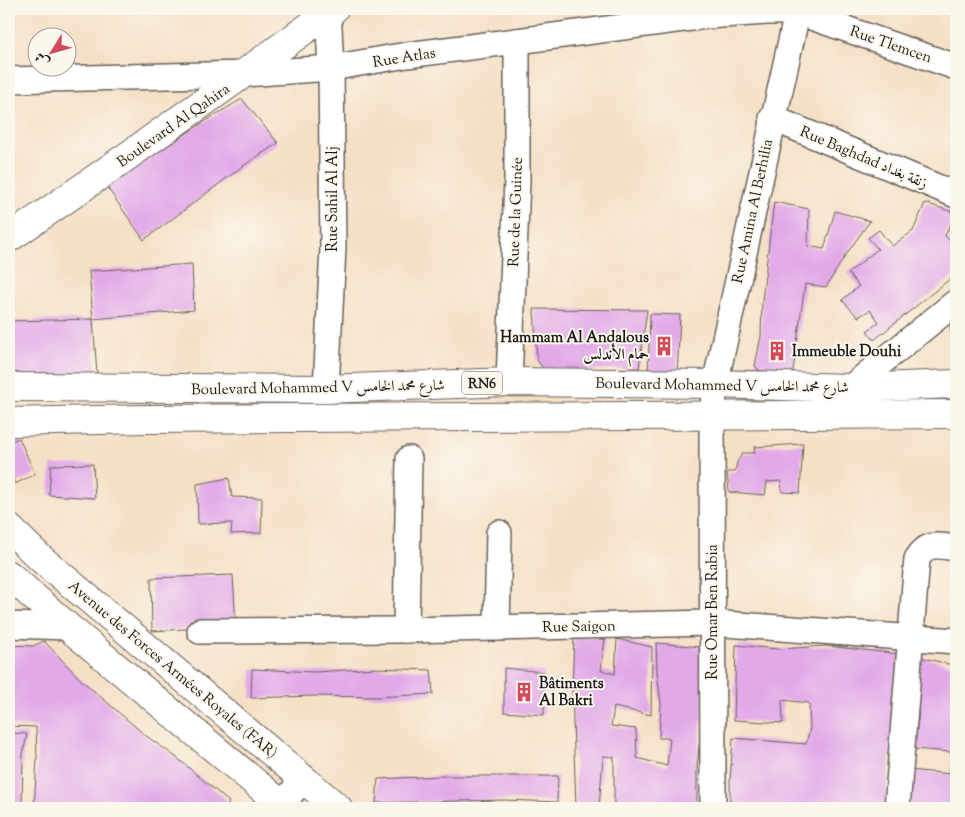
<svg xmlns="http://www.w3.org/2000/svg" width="965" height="817" viewBox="0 0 965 817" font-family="'Sorts Mill Goudy',Amiri,serif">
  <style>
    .building { fill: #e2a9e9 }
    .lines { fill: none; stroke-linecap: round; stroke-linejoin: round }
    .minor-casing { stroke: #686158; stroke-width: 28 }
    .major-casing { stroke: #686158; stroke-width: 30 }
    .minor { stroke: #fff; stroke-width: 25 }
    .major { stroke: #fff; stroke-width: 28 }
    .labels { text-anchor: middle; stroke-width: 4; stroke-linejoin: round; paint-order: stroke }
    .shield { fill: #fbf7ec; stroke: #5f5e5a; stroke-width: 1 }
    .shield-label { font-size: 14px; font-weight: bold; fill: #1c1c1c }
    .street-label { font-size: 15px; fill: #1c1c1c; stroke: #fbf7ec }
    .poi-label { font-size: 15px; font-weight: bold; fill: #1c1c1c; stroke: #fbf7ec; text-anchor: start }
  </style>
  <rect width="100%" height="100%" fill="#fbf7ec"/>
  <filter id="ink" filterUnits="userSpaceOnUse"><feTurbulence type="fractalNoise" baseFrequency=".02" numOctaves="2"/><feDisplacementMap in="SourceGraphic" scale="10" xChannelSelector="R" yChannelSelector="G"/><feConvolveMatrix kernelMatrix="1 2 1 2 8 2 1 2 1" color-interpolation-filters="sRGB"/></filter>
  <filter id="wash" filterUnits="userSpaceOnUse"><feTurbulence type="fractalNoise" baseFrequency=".0096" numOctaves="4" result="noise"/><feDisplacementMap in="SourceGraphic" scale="20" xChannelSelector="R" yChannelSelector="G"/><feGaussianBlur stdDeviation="1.12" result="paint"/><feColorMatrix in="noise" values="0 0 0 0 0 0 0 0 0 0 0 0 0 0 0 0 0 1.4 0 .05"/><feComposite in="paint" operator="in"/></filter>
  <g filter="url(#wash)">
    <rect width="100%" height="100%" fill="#f5e0c6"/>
    <g id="blocks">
      <g class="building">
        <path d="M242 99 278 143 243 166 144 240 106 186 210 118Z"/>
        <path d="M774 202 809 209 808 246 824 249 835 211 870 221 847 253 826 287 805 284 792 378 766 377 755 366 761 336 762 301Z"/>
        <path d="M925 203 956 213 945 236 956 247V274L874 340 867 331 879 322 870 310 858 317 842 300 859 286 848 273 878 249 868 238 879 230 892 246 913 231Z"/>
        <path d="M192 264 194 310 93 319 89 271Z"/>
        <path d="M534 309 647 310 639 368 545 371 537 360Z"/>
        <path d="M650 314 680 315 677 378 648 377Z"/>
        <path d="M93 319 97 375 22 378 9 367V321Z"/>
        <path d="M956 322V360H955L950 326Z"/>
        <path d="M19 438 35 474 15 484 9 470V442Z"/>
        <path d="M803 444 800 493 782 492 781 481 767 482 765 495 729 492 727 472H735L737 462 743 453H755L754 447Z"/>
        <path d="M93 464 95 498 49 495 51 465Z"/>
        <path d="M229 478 232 497 262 498 261 533 231 534 232 523 198 524 197 484Z"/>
        <path d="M233 575 236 626 152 631 151 578Z"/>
        <path d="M574 636 605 639 601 670 615 674 617 639 652 647 651 715 614 707 611 726 636 729 637 758 667 766 670 738H659L661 704 657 672 656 643 702 647 703 705 697 767V808H614V757L603 756 599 808H576L572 691Z"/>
        <path d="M44 641 80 679 145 735 176 757 229 802 227 808H34L37 758 36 727 9 726V645L33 646Z"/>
        <path d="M736 645 778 649 826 646 900 654 885 808H730V781L733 738 806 744 810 728 809 703 782 700 783 723 734 720Z"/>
        <path d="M920 657 956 666V808H909V770L951 774V752L913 749 918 720Z"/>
        <path d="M376 668 431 670 433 694 377 697 313 696 251 698 252 669 315 672Z"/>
        <path d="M504 668 544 672V715L504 712Z"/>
        <path d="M9 733 27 734 23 754 22 808H9Z"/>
        <path d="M442 776H558L557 802 504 800 376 803 378 779Z"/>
      </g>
    </g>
  </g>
  <g filter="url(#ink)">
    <use href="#blocks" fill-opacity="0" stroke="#686158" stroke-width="1"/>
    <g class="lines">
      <defs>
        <g id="minor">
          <path d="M9 80 245 74 331 68 407 55 517 41 706 16 767 12H797L956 67"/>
          <path d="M772 118 956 195"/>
          <path d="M509 382 517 180V41"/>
          <path d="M326 389 333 248 331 68 328 9"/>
          <path d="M844 396 850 388 956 302"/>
          <path d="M9 625 68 627"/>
          <path d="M497 628 499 533"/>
          <path d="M406 630 409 459"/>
          <path d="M200 631 406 630 712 623 956 641"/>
          <path d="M279 808 304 778"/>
          <path d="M713 808 712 415 715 384 798 9"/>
          <path d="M897 808 917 559C928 541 938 546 956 548"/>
        </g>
        <g id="major">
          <path d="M9 238C119 164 226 86 334 9"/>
          <path d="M9 387 326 389 509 382 715 384 850 388 956 384"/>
          <path d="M9 422 146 419 956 414"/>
          <path d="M9 528 39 557 338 808"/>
          <path d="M9 575 68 627 286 808"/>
        </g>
      </defs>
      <use href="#minor" class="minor-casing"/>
      <use href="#major" class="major-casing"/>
      <use href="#minor" class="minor"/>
      <use href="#major" class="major"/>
    </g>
  </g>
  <defs>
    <symbol id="building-bare" viewBox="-9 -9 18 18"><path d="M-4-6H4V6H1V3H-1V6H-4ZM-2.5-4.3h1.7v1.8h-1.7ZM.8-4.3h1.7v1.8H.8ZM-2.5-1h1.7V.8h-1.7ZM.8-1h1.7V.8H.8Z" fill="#d1495b" stroke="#fbf7ec" stroke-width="2.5" paint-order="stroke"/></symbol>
  </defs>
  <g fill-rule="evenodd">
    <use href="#building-bare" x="650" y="332" width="28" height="28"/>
    <use href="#building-bare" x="763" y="337" width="28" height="28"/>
    <use href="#building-bare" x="510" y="678" width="28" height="28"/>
  </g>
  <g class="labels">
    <rect class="shield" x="462" y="371.5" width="40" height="23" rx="4"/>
    <g class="shield-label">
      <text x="482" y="388">RN6</text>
    </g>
    <g class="street-label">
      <text transform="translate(891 44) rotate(19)" y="5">Rue Tlemcen</text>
      <text transform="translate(404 57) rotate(-9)" y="5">Rue Atlas</text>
      <text transform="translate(173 125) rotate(-35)" y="5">Boulevard Al Qahira</text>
      <text transform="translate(864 157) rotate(23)" y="5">Rue Baghdad زنقة بغداد</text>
      <text transform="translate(332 199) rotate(-90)" y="5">Rue Sahil Al Alj</text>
      <text transform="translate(752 211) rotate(-78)" y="5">Rue Amina Al Berhilia</text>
      <text transform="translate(515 212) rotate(-88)" y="5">Rue de la Guinée</text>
      <text transform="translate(722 385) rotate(1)" y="5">Boulevard Mohammed V شارع محمد الخامس</text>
      <text transform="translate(318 387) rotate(-1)" y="5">Boulevard Mohammed V شارع محمد الخامس</text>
      <text transform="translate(712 612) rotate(-90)" y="5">Rue Omar Ben Rabia</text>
      <text transform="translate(579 626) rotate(-1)" y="5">Rue Saigon</text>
      <text transform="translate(173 669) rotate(40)" y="5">Avenue des Forces Armées Royales (FAR)</text>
    </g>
    <g class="poi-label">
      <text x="649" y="342" text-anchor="end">Hammam Al Andalous<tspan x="649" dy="17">حمام الأندلس</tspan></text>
      <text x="792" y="356">Immeuble Douhi</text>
      <text x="539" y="688">Bâtiments<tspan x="539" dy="17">Al Bakri</tspan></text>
    </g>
  </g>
  <rect width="965" height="817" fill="none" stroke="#fbf7ec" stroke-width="30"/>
  <g transform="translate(52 52) rotate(233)"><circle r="24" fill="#fbf7ec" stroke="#a29f99"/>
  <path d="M0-4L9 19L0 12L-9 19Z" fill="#d1495b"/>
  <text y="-8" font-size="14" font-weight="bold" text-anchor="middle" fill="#1c1c1c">ش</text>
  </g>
</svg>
